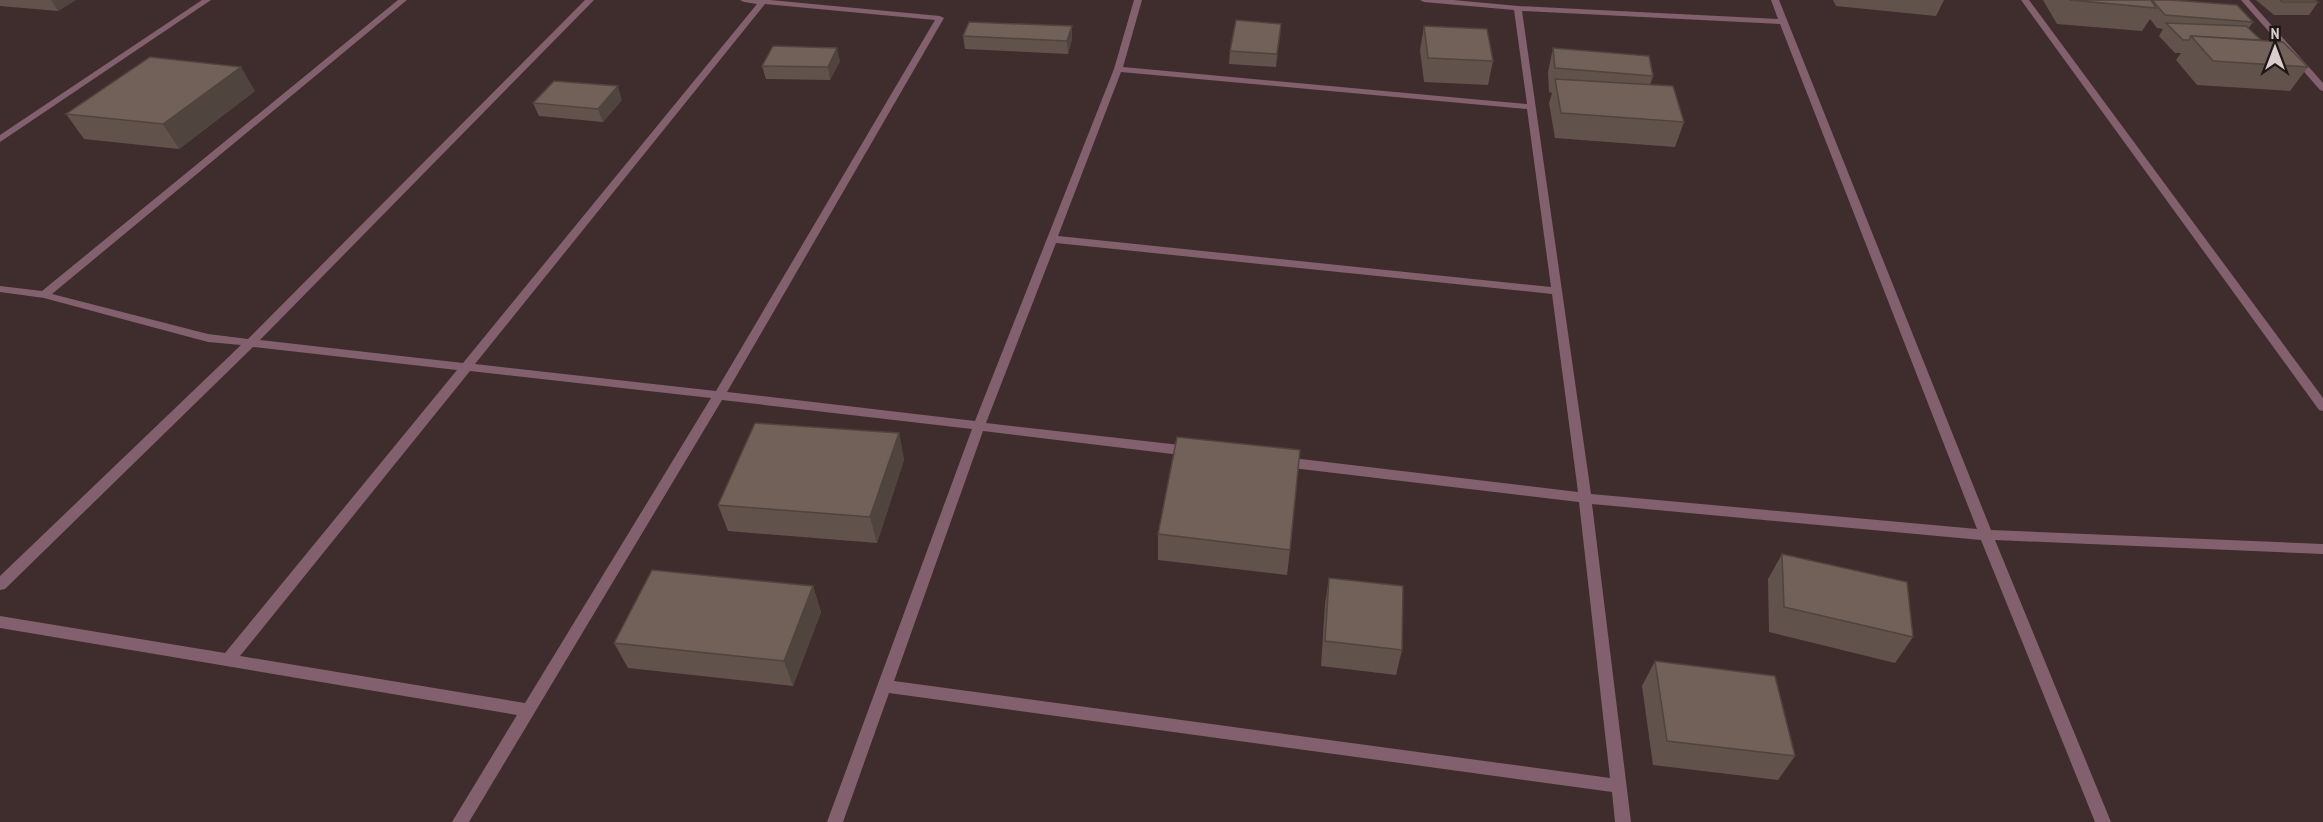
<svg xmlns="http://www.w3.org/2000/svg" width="2323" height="822" viewBox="0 0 2323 822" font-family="'PT Sans Narrow',sans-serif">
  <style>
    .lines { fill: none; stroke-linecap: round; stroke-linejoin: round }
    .minor { fill: #83606e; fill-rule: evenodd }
    .wall { fill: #61534c }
    .shaded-wall { fill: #4f443e }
    .building { fill: #716158; stroke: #4f443e; stroke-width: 1.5 }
  </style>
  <rect width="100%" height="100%" fill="#3e2d2c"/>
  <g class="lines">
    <g class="minor">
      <path d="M202 0H211L0 142V135Z"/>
      <path d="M398 0H407L52 294 208 334 248 339 585 0H594L260 340 463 363 757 4 744 2 740 0H770L940 16 944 18 727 392 975 421 1114 69 1134 0H1142L1123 67 1527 104 1514 10 1424 2 1420 0H1453L1518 6 1778 19 1771 0H1779L1991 530 2323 544V554L1995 540 2111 822H2095L1981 540 1592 504 1631 822H1615L1612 792 889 693 843 822H827L972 429 722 400 469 822H452L517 715 0 628V616L225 653 457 370 253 347 5 589 0 590V576L241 345 208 342 44 298 0 292V286L42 291ZM765 4 935 20 716 391 475 364ZM1522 11 1780 24 1977 529 1591 494ZM1121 72 1527 109 1551 287 1058 236ZM1056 243 1552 294 1578 492 1284 457 1280 459 1278 462 1280 465 1284 467 1579 502 1610 778 894 681 983 431 1189 456 1193 454 1195 451 1193 448 1189 446 986 423ZM470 371 711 398 525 703 240 656Z"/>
      <path d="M2021 0H2029L2323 398V411L2319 410Z"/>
      <path d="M2241 0H2249L2323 83V91L2320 90Z"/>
    </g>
  </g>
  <g class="wall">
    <path d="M0 0H76L58 11 0 6Z"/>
    <path d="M1833 0H1944L1936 16 1836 6Z"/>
    <path d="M2043 0H2171L2253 22 2248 29 2261 40 2308 67 2290 91 2197 85 2176 60 2181 53H2175L2159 36 2163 29 2157 28 2150 19 2142 31 2057 24Z"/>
    <path d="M2256 0H2315L2318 2 2309 15H2274Z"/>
    <path d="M1281 24 1276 67 1229 64 1230 51Z"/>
    <path d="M1072 26V39L1068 54 965 49 963 36Z"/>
    <path d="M1424 26 1493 61 1488 85 1424 82 1420 50Z"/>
    <path d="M1553 48 1653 76 1650 85 1684 122 1675 147 1555 138 1549 103 1552 93 1549 92 1548 72Z"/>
    <path d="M840 61 830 80 766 79 762 66Z"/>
    <path d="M255 91 179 149 84 139 66 114Z"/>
    <path d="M622 100 603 122 539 116 533 103Z"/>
    <path d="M899 433 904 460 877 543 728 531 718 505Z"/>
    <path d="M1158 534 1290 550 1287 575 1158 560Z"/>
    <path d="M1782 554 1913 637 1895 663 1769 632 1768 579Z"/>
    <path d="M1329 578 1402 650 1396 675 1321 666 1325 604Z"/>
    <path d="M813 586 821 612 793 686 628 668 614 643Z"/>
    <path d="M1655 661 1795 756 1778 780 1653 765 1642 686Z"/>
  </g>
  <g class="shaded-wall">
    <path d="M51 0H76L58 11Z"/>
    <path d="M1281 24 1280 37 1276 67 1277 54Z"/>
    <path d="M1072 26V39L1068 54 1067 41Z"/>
    <path d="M837 48 840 61 830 80 828 67Z"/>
    <path d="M241 67 255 91 179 149 163 124Z"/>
    <path d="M618 86 622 100 603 122 598 109Z"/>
    <path d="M899 433 904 460 877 543 870 517Z"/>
    <path d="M813 586 821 612 793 686 784 661Z"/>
  </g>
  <g class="building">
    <path d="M2069 0H2151L2156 8 2070 0Z"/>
    <path d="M2152 0H2171L2237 5 2253 22 2165 15Z"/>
    <path d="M2280 0H2315L2318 2H2282Z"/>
    <path d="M1236 20 1281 24 1277 54 1230 51Z"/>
    <path d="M969 22 1072 26 1067 41 963 36Z"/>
    <path d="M2166 23 2246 26 2261 40 2191 36 2189 40H2183Z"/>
    <path d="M1424 26 1487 29 1493 61 1428 58Z"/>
    <path d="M2191 36 2283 42 2308 67 2213 61Z"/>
    <path d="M773 46 837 48 828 67 762 66Z"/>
    <path d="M1553 48 1649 56 1653 76 1555 68Z"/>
    <path d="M150 57 241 67 163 124 66 114Z"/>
    <path d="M1555 79 1673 86 1684 122 1561 113Z"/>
    <path d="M554 81 618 86 598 109 533 103Z"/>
    <path d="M755 423 899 433 870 517 718 505Z"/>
    <path d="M1177 437 1300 450 1290 550 1158 534Z"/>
    <path d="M1782 554 1907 582 1913 637 1784 607Z"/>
    <path d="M652 570 813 586 784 661 614 643Z"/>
    <path d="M1329 578 1403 586 1402 650 1325 641Z"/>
    <path d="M1655 661 1775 676 1795 756 1667 741Z"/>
  </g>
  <g transform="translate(2275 48)" stroke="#1f1717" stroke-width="4.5" paint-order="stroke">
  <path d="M0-4.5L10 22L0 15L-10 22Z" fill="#d9cecd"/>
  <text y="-9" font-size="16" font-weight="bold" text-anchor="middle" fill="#d9cecd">N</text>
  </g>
</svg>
